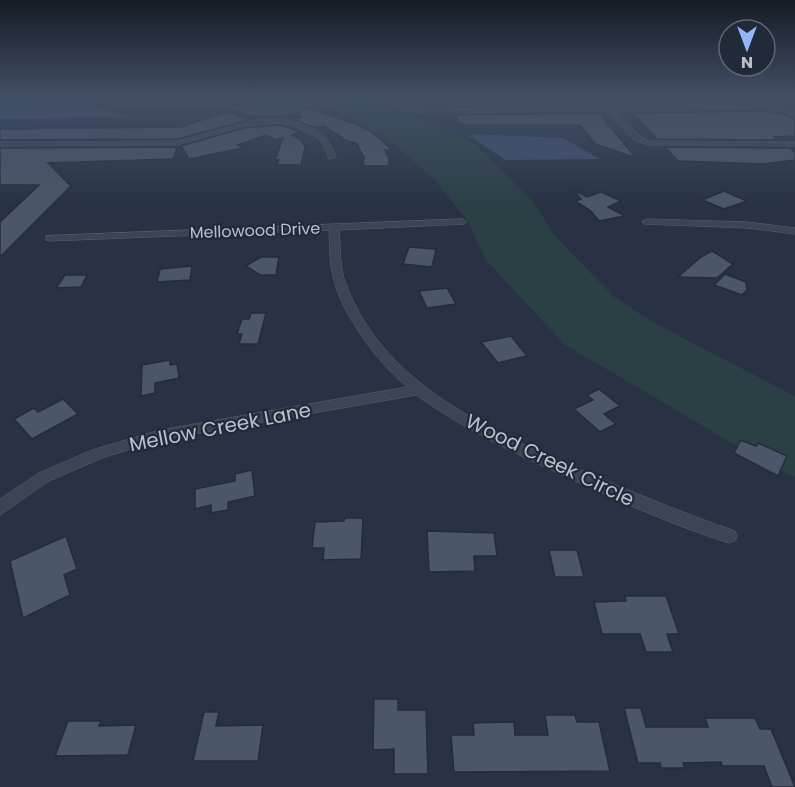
<svg xmlns="http://www.w3.org/2000/svg" width="795" height="787" viewBox="0 0 795 787" font-family="Poppins,sans-serif">
  <style>
    .green { fill: #2a4045 }
    .water { fill: #3e4f6d }
    .building { fill: #4c566a; stroke: #232c3b; stroke-width: 1.5 }
    .lines { fill: none; stroke-linecap: round; stroke-linejoin: round }
    .minor-casing { stroke: #58606e; stroke-width: 1 }
    .minor { fill: #3c4553; fill-rule: evenodd }
    .labels { text-anchor: middle; stroke-width: 4.5; stroke-linejoin: round; paint-order: stroke }
    .far-street-label { font-size: 16px; fill: #bac0cd; stroke: #212a39 }
    .street-label { font-size: 20px; fill: #bac0cd; stroke: #212a39 }
  </style>
  <rect width="100%" height="100%" fill="#283244"/>
  <g class="green">
    <path d="M108 97H240C197 103 157 111 114 108Z"/>
    <path d="M317 97H370L475 144 535 204 554 235 613 296 654 323 795 396V477L766 463 564 344 486 260 467 220 433 178 395 145Z"/>
  </g>
  <g class="water">
    <path d="M0 97H79L98 109 129 117 0 119Z"/>
    <path d="M285 97H307L314 105 311 108C286 118 257 119 232 108Z"/>
    <path d="M614 97H686L690 100 689 103H622Z"/>
    <path d="M473 134 563 138 600 159 506 160 469 136Z"/>
  </g>
  <g class="building">
    <path d="M588 97 593 105 454 106 452 98Z"/>
    <path d="M697 97H776L779 104 705 103Z"/>
    <path d="M302 106 361 126 373 133 392 150H385L389 158V166H363L364 157 356 143 347 141 324 126 316 128 295 120 303 117 299 115Z"/>
    <path d="M763 111 780 113 795 119V136L774 137 778 140 657 139 633 113Z"/>
    <path d="M227 112 249 120 177 139 0 140V129L180 127Z"/>
    <path d="M599 113 636 158 595 144 580 125H467L458 123 456 115Z"/>
    <path d="M279 125 301 132 292 135 302 140 305 148 301 165H277L279 160H275L283 138 276 140 266 135 238 145 243 148 189 159 181 146 244 128Z"/>
    <path d="M177 147 173 159 48 163 71 186 0 257V222L39 185H0V148Z"/>
    <path d="M665 147 790 148 795 152V160L763 164 678 161Z"/>
    <path d="M574 190 587 197 601 192 621 201 608 207 625 216 599 221 591 211 575 201 581 199Z"/>
    <path d="M724 191 747 201 724 209 702 200Z"/>
    <path d="M409 247 436 249 432 267 403 264Z"/>
    <path d="M712 251 733 264 717 278 678 277 701 257Z"/>
    <path d="M261 257H279L276 275H260L246 266Z"/>
    <path d="M192 266 190 280 157 282 160 269Z"/>
    <path d="M725 274 746 282 747 290 742 295 714 285Z"/>
    <path d="M65 275H87L81 287 56 288Z"/>
    <path d="M447 288 456 304 427 308 419 291Z"/>
    <path d="M251 313H266L258 344H239L242 334H237L242 319H249Z"/>
    <path d="M511 336 527 356 498 363 481 342Z"/>
    <path d="M170 360V365L177 364 179 378 155 383V393L141 396 142 365Z"/>
    <path d="M599 389 620 406 604 414 616 424 600 432 574 409 593 400 587 395Z"/>
    <path d="M63 399 78 414 32 439 14 419 34 408 38 412Z"/>
    <path d="M741 440 756 446 758 443 787 456 778 476 734 453Z"/>
    <path d="M252 470 255 496 228 502V510L211 513V505L195 509V489L235 481V474Z"/>
    <path d="M345 518H363L361 559 323 560 324 548H312L315 522 344 521Z"/>
    <path d="M427 531 494 533 497 556H474L475 571 429 572Z"/>
    <path d="M66 536 77 569 64 575 70 595 23 618 10 561Z"/>
    <path d="M549 550H577L584 577H555Z"/>
    <path d="M625 596H666L679 634H667L673 652H646L640 634H602L594 602 626 601Z"/>
    <path d="M374 699H398V710H426L428 774H394V749L373 750Z"/>
    <path d="M624 708H641L646 727H708L705 718H755L760 729H771L795 787H772L764 766H722L721 762 683 763 685 768H661L660 763H638Z"/>
    <path d="M204 712H219L216 726 263 725 258 761H193Z"/>
    <path d="M545 715H575L577 722H599L610 771 454 772 451 735H474L473 723 514 722 515 735H548Z"/>
    <path d="M68 721H101L99 726 136 725 128 755 55 756Z"/>
  </g>
  <g class="lines">
    <defs>
      <g id="minor">
        <path d="M372 97H380L407 107 427 109 763 105 782 107 795 112V117L781 111 763 109 615 111 640 136 649 141 795 142V146L648 145 634 140 608 111 427 113 404 110Z"/>
        <path d="M260 119C291 118 326 124 336 157L329 159 323 144 317 137 292 125 277 123 244 126 177 145 0 146V142L177 141Z"/>
        <path d="M462 219 467 222 465 224 339 230C341 248 339 267 346 284 383 383 484 427 574 467 627 490 680 512 735 531L737 536 735 541 729 543C675 526 624 503 573 480 518 455 465 430 416 395L160 440 102 458 49 481 0 515V499L39 473 92 450 160 430 407 387C378 363 341 314 333 276 329 261 330 245 329 230L49 241 46 240V236Z"/>
        <path d="M647 219 747 222 795 228V234L747 228 644 224 642 222Z"/>
      </g>
    </defs>
    <use href="#minor" class="minor-casing"/>
    <use href="#minor" class="minor"/>
  </g>
  <linearGradient id="sky" x2="0" y2="1"><stop stop-color="#161c25"/><stop offset="0.47" stop-color="#424f67"/><stop offset="1" stop-color="#424f67" stop-opacity="0"/></linearGradient>
  <rect width="795" height="207" fill="url(#sky)"/>
  <g class="labels">
    <g class="far-street-label">
      <text transform="translate(255 230) rotate(-2)" y="6">Mellowood Drive</text>
    </g>
    <g class="street-label">
      <text transform="translate(220 427) rotate(-11)" y="7">Mellow Creek Lane</text>
      <text transform="translate(550 460) rotate(26)" y="7">Wood Creek Circle</text>
    </g>
  </g>
  <g transform="translate(747 48) rotate(180)"><circle r="28" fill="#212a39" stroke="#5e6674" stroke-width="1.5"/>
  <path d="M0-4.5L10 22L0 15L-10 22Z" fill="#94b6f8"/>
  <text y="-9" font-size="16" font-weight="bold" text-anchor="middle" fill="#bac0cd">N</text>
  </g>
</svg>
